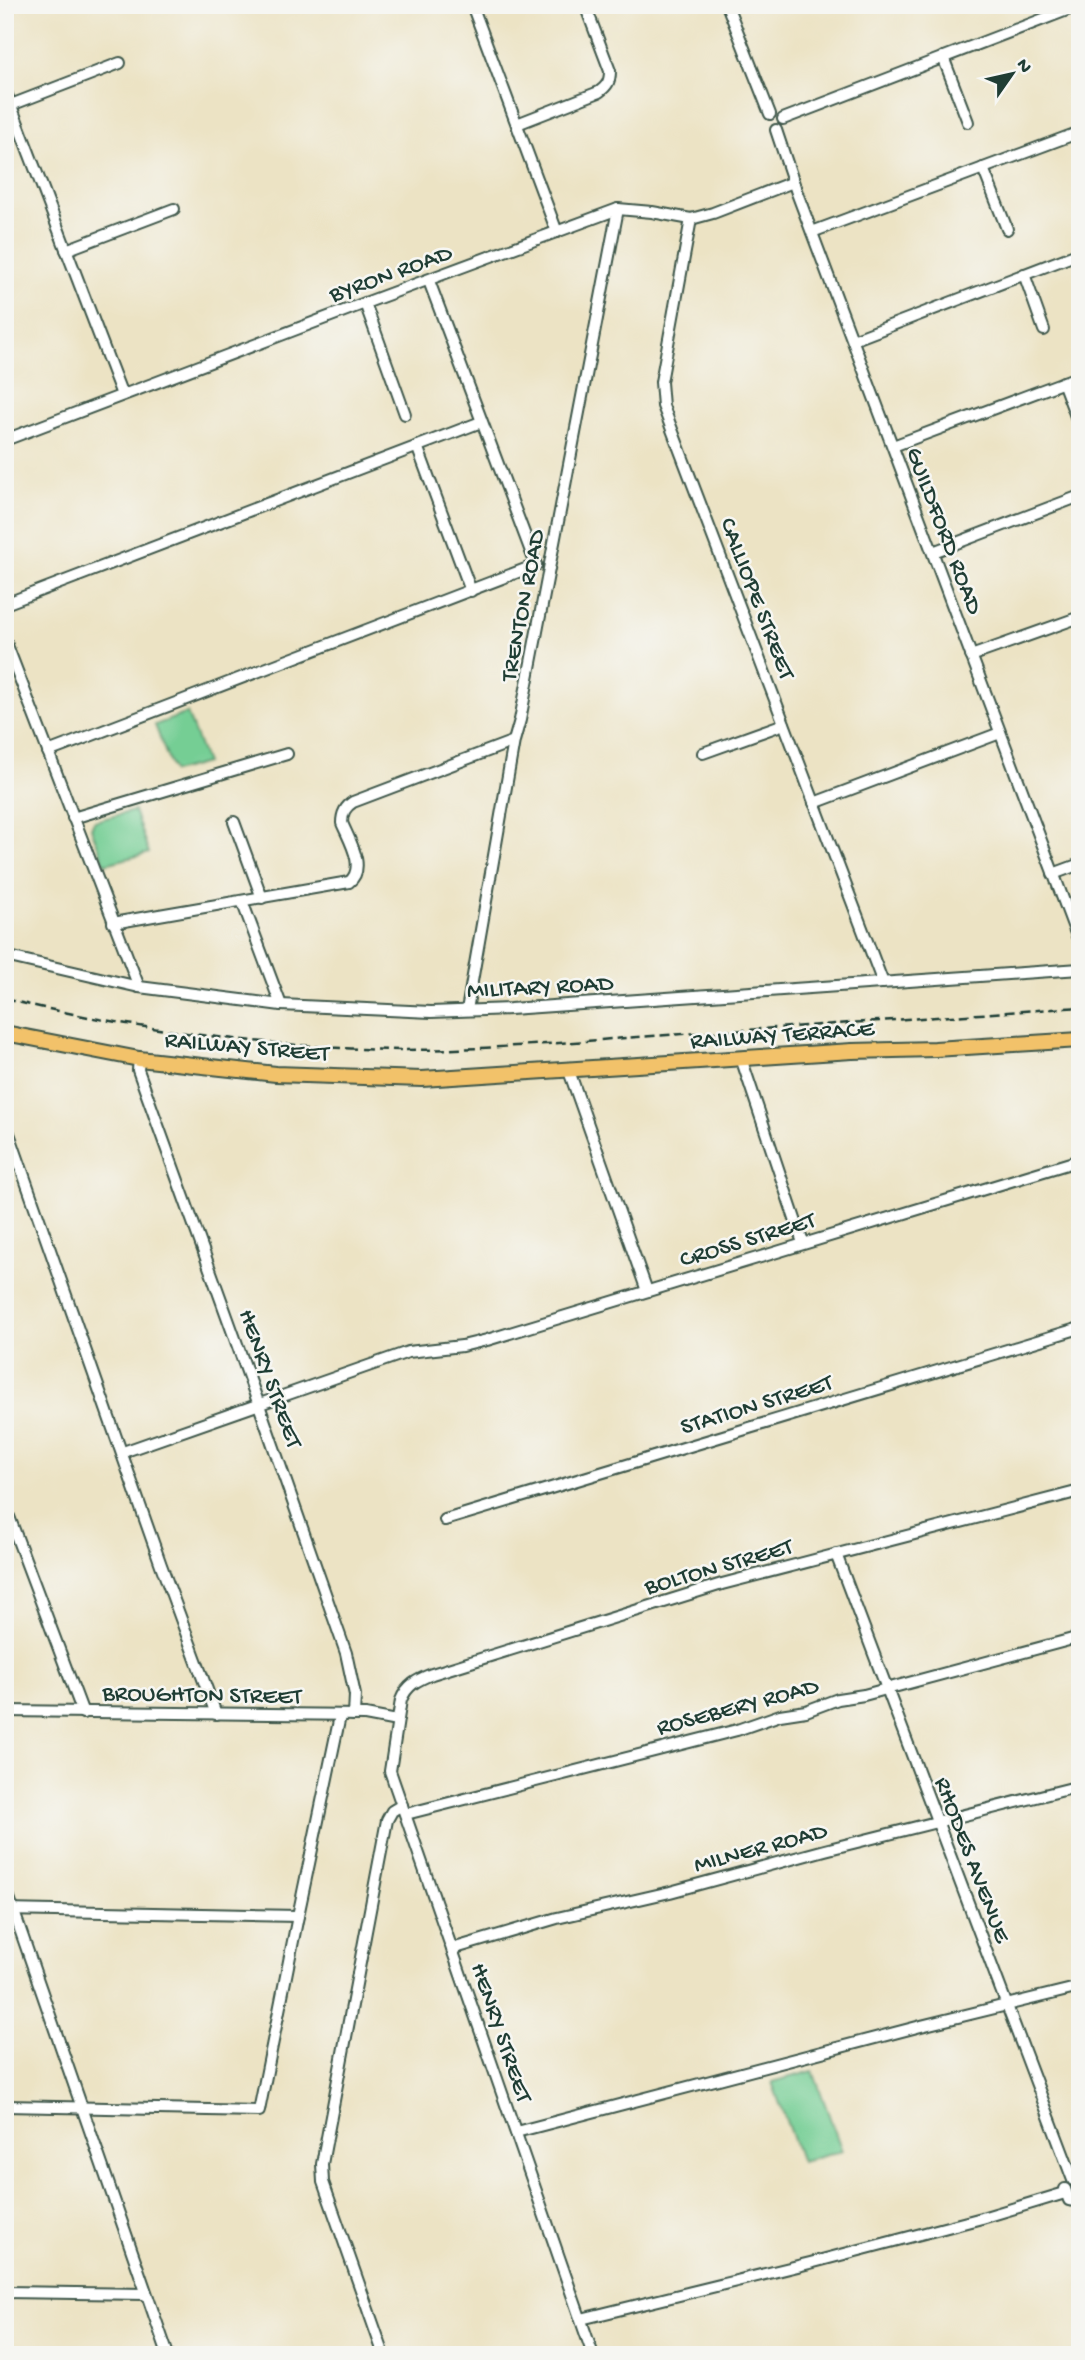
<svg xmlns="http://www.w3.org/2000/svg" width="1085" height="2360" viewBox="0 0 1085 2360" font-family="'Gochi Hand',sans-serif">
  <style>
    .green { fill: #75ce94; stroke: #4a8664; stroke-width: 2 }
    .lines { fill: none; stroke-linecap: round; stroke-linejoin: round }
    .minor-casing { stroke: #3e564a; stroke-width: 14 }
    .major-casing { stroke: #3e564a; stroke-width: 18 }
    .minor { stroke: #fff; stroke-width: 10 }
    .major { stroke: #f2c26a; stroke-width: 14 }
    .rail { stroke: #1f3d34; stroke-width: 2.5; stroke-dasharray: 10 5; stroke-linecap: butt }
    .labels { text-anchor: middle; stroke-width: 5; stroke-linejoin: round; paint-order: stroke }
    .street-label { font-size: 24px; fill: #1f3d34; stroke: #f6f6f2 }
  </style>
  <rect width="100%" height="100%" fill="#f6f6f2"/>
  <filter id="ink" filterUnits="userSpaceOnUse"><feTurbulence type="fractalNoise" baseFrequency=".0143" numOctaves="2"/><feDisplacementMap in="SourceGraphic" scale="14" xChannelSelector="R" yChannelSelector="G"/><feConvolveMatrix kernelMatrix="1 2 1 2 8 2 1 2 1" color-interpolation-filters="sRGB"/></filter>
  <filter id="wash" filterUnits="userSpaceOnUse"><feTurbulence type="fractalNoise" baseFrequency=".00686" numOctaves="4" result="noise"/><feDisplacementMap in="SourceGraphic" scale="28" xChannelSelector="R" yChannelSelector="G"/><feGaussianBlur stdDeviation="1.57" result="paint"/><feColorMatrix in="noise" values="0 0 0 0 0 0 0 0 0 0 0 0 0 0 0 0 0 1.4 0 .05"/><feComposite in="paint" operator="in"/></filter>
  <g filter="url(#wash)">
    <rect width="100%" height="100%" fill="#ece3c4"/>
    <g class="green">
      <path d="M187 713 206 763 173 772 155 725Z"/>
      <path d="M134 811 149 853 105 864 91 828 94 821Z"/>
      <path d="M813 2071 842 2151 801 2162 772 2082Z"/>
    </g>
  </g>
  <g filter="url(#ink)">
    <g class="lines">
      <defs>
        <g id="minor">
          <path d="M472 5 557 232"/>
          <path d="M727 5 770 114"/>
          <path d="M943 57 968 122"/>
          <path d="M5 90 122 395"/>
          <path d="M11 105 120 63"/>
          <path d="M783 119 1080 5"/>
          <path d="M517 124 599 92C607 86 610 82 610 71L585 5"/>
          <path d="M776 130 797 193 1080 944"/>
          <path d="M983 168 1007 229"/>
          <path d="M691 219 661 382 663 406 883 983"/>
          <path d="M812 232 1080 132"/>
          <path d="M66 250 174 209"/>
          <path d="M1024 274 1044 330"/>
          <path d="M429 281 536 565"/>
          <path d="M365 303 405 414"/>
          <path d="M853 340 1080 253"/>
          <path d="M1063 382 1080 427"/>
          <path d="M5 440 365 303 618 209 652 212 691 219 713 213 793 182"/>
          <path d="M417 446 471 591"/>
          <path d="M893 446 1080 376"/>
          <path d="M933 552 1080 496"/>
          <path d="M5 604 481 422"/>
          <path d="M5 640 139 987"/>
          <path d="M971 656 1080 617"/>
          <path d="M48 752 536 565"/>
          <path d="M703 753 784 724"/>
          <path d="M814 803 1000 733"/>
          <path d="M73 818 287 754"/>
          <path d="M234 822 262 898"/>
          <path d="M1053 874 1080 864"/>
          <path d="M242 901 281 1005"/>
          <path d="M113 923 349 882C367 868 349 840 342 823 342 813 345 807 353 802L514 741"/>
          <path d="M5 956 139 987 281 1005 431 1012 510 1009 1080 969"/>
          <path d="M467 1010 514 741 520 720 618 209"/>
          <path d="M741 1058 803 1243"/>
          <path d="M139 1059 138 1070 259 1405 346 1653 355 1695 354 1715"/>
          <path d="M569 1071 647 1291"/>
          <path d="M5 1122 161 1565 216 1714"/>
          <path d="M123 1452 408 1352 462 1346 487 1340 1080 1160"/>
          <path d="M5 1506 83 1713"/>
          <path d="M445 1520 1080 1328"/>
          <path d="M836 1554 1073 2180"/>
          <path d="M5 1711 365 1715 397 1721"/>
          <path d="M406 1814 737 1730 780 1715 806 1711 838 1699 864 1695 1080 1637"/>
          <path d="M5 1886 168 2355"/>
          <path d="M5 1910 298 1916"/>
          <path d="M452 1949 557 1918 670 1892 825 1850 1080 1786"/>
          <path d="M5 2106 259 2111 298 1916 340 1716"/>
          <path d="M516 2132 921 2026 1080 1987"/>
          <path d="M1065 2189 1069 2200 1080 2202"/>
          <path d="M5 2292 146 2294"/>
          <path d="M581 2319 810 2263 982 2218 1065 2193"/>
          <path d="M384 2355 323 2182 322 2164 387 1820 392 1811 402 1805"/>
          <path d="M593 2355 390 1771 401 1700C407 1685 417 1680 432 1674L722 1584 1080 1491"/>
        </g>
        <path id="major" d="M5 1033 139 1059 276 1074 422 1079 852 1051 935 1049 1080 1040"/>
      </defs>
      <use href="#minor" class="minor-casing"/>
      <use href="#major" class="major-casing"/>
      <use href="#minor" class="minor"/>
      <use href="#major" class="major"/>
      <path class="rail" d="M5 999C121 1027 240 1043 359 1049 457 1053 555 1043 652 1036 795 1027 937 1017 1080 1007"/>
    </g>
  </g>
  <g class="labels">
    <g class="street-label">
      <text transform="translate(390 272) rotate(-20)" y="8">BYRON ROAD</text>
      <text transform="translate(946 530) rotate(69)" y="8">GUILDFORD ROAD</text>
      <text transform="translate(759 598) rotate(69)" y="8">CALLIOPE STREET</text>
      <text transform="translate(521 605) rotate(-79)" y="8">TRENTON ROAD</text>
      <text transform="translate(540 985) rotate(-3)" y="8">MILITARY ROAD</text>
      <text transform="translate(782 1033) rotate(-4)" y="8">RAILWAY TERRACE</text>
      <text transform="translate(247 1045) rotate(5)" y="8">RAILWAY STREET</text>
      <text transform="translate(747 1238) rotate(-17)" y="8">CROSS STREET</text>
      <text transform="translate(272 1378) rotate(70)" y="8">HENRY STREET</text>
      <text transform="translate(756 1403) rotate(-17)" y="8">STATION STREET</text>
      <text transform="translate(718 1565) rotate(-16)" y="8">BOLTON STREET</text>
      <text transform="translate(202 1693) rotate(1)" y="8">BROUGHTON STREET</text>
      <text transform="translate(737 1705) rotate(-15)" y="8">ROSEBERY ROAD</text>
      <text transform="translate(760 1846) rotate(-15)" y="8">MILNER ROAD</text>
      <text transform="translate(974 1859) rotate(69)" y="8">RHODES AVENUE</text>
      <text transform="translate(503 2032) rotate(71)" y="8">HENRY STREET</text>
    </g>
  </g>
  <rect width="1085" height="2360" fill="none" stroke="#f6f6f2" stroke-width="28"/>
  <g transform="translate(1012 74) rotate(56)" stroke="#f6f6f2" stroke-width="5" paint-order="stroke">
  <path d="M0-5L12 26L0 18L-12 26Z" fill="#1f3d34"/>
  <text y="-10" font-size="19" font-weight="bold" text-anchor="middle" fill="#1f3d34">N</text>
  </g>
</svg>
